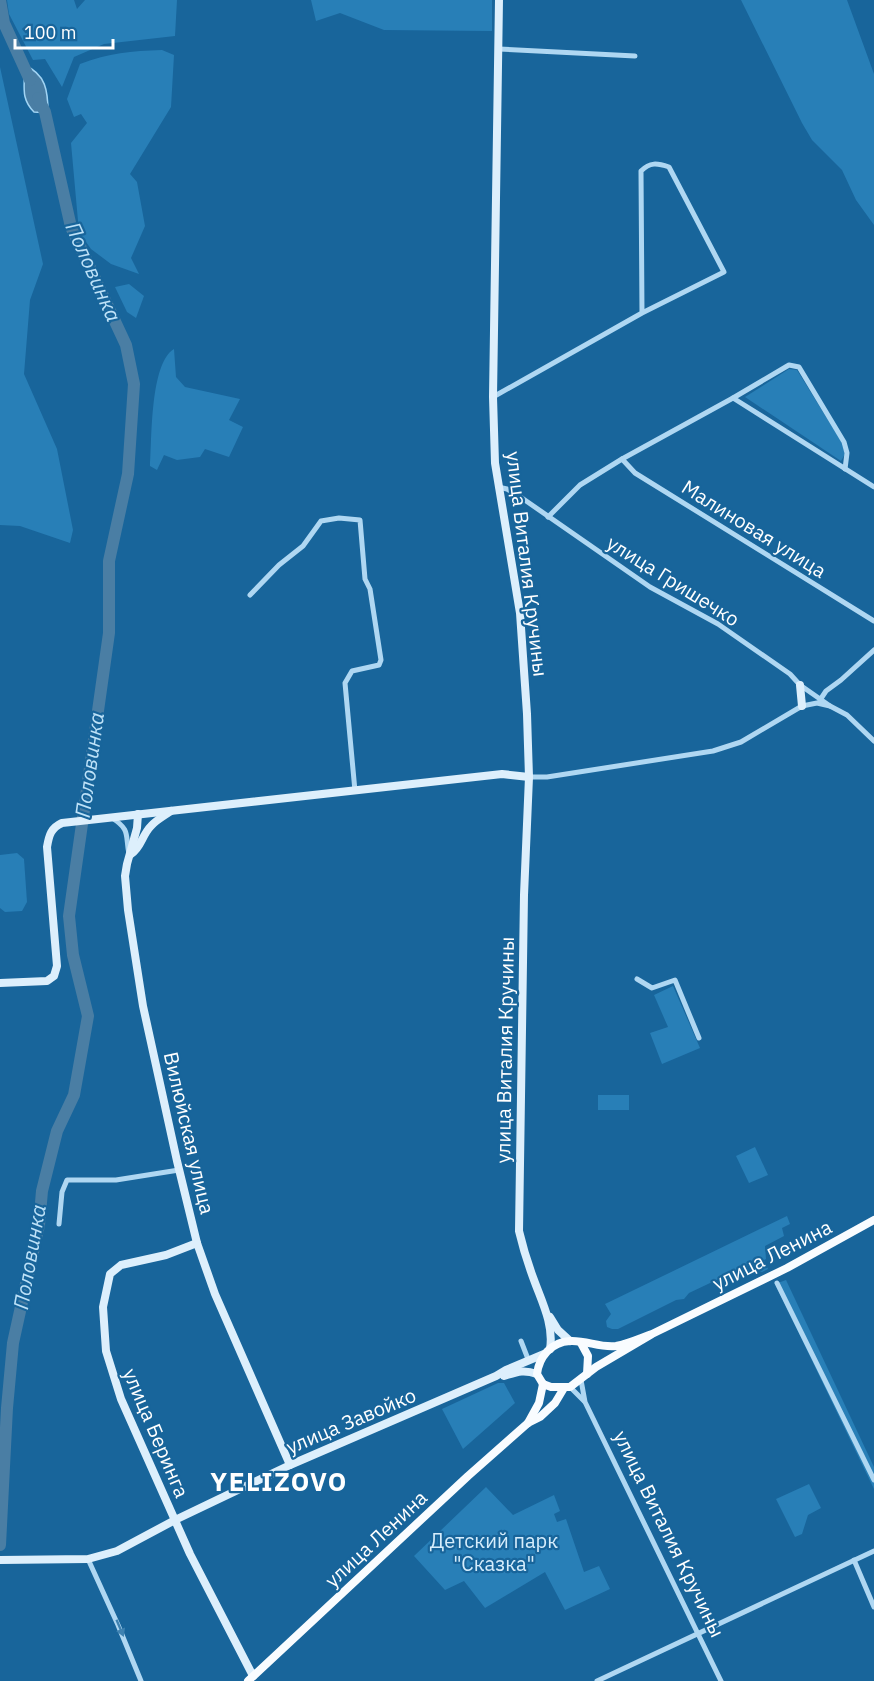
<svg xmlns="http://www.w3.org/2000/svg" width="874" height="1681" viewBox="0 0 874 1681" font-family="'IBM Plex Sans',sans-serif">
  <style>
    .green { fill: #287fb7 }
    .water { fill: #4a7ea4; stroke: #a1d4f4; stroke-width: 1.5 }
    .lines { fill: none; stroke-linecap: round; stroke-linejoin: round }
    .river { stroke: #4a7ea4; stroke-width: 12 }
    .street { stroke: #afd7f2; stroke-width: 5 }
    .secondary { stroke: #ddeffc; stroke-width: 8 }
    .primary { stroke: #f9fcff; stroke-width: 8 }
    .oneway { fill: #3e82b1 }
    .labels { text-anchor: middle; stroke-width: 4.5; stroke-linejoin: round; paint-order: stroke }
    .street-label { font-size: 20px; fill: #fff; stroke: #18659b }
    .park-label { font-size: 20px; fill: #d6edfc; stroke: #18659b }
    .water-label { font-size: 21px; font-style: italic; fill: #bee2f8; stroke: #18659b }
    .district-label { font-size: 26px; font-weight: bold; letter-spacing: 1.5px; fill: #fff; stroke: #18659b }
  </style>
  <rect width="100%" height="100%" fill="#18659b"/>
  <g class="green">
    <path d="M7 0H74L77 9 85 0H177L175 36 104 44 74 57 62 87 45 59 33 60 9 14Z"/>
    <path d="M311 0H492V31L384 30 340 13 316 21Z"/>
    <path d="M741 0H847L874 74V225L856 200 842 170 812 140 802 123Z"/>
    <path d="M162 50 174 55 171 107 130 174 137 182 145 226 131 258 139 274 111 264 91 249 79 232 71 143 87 123 81 114 74 117 67 99 80 64C109 53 131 51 162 50Z"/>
    <path d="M0 67 43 264 30 300 24 374 57 449 73 530 70 543 20 526 0 525Z"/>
    <path d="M129 284 144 296 136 318 127 312 115 287Z"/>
    <path d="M174 349 176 377 185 387 240 399 229 420 243 427 229 457 205 449 200 457 177 460 164 455 157 470 150 466C152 439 150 363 174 349Z"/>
    <path d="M789 369 797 370 841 441 845 454 841 461 745 397Z"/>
    <path d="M17 853 24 859 27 902 22 911 5 912 0 908V855Z"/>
    <path d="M673 986 700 1048 662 1064 650 1033 668 1027 654 995Z"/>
    <rect x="598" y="1095" width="31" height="15"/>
    <path d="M755 1147 768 1175 749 1183 736 1156Z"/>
    <path d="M787 1216 790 1224 782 1228 784 1236 765 1246 766 1259 764 1260 768 1269 762 1272 746 1266 689 1293 684 1299 676 1300 618 1329H612L607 1327 606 1321 611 1314 605 1304Z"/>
    <path d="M786 1280 874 1467V1489L775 1284Z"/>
    <path d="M498 1383H504L515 1403 463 1449 442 1409Z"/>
    <path d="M809 1484 821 1508 808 1515 802 1534 795 1537 776 1499Z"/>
    <path d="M486 1487 513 1515 554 1495 560 1511 554 1514 557 1522 566 1519 584 1572 599 1566 610 1589 565 1610 545 1572 485 1608 464 1581 445 1590 414 1556Z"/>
  </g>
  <path class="water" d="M24 65C46 74 48 91 48 113L34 112C19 97 26 84 24 65Z"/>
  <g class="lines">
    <g class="river">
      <path d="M0 0 4 23 30 80"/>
      <path d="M0 1545 7 1408 13 1343 39 1225 42 1191 57 1131 74 1095 88 1016 73 955 69 916 109 633V561L128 474 134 384 126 345 71 227 45 112 38 98"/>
    </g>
    <g class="street">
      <path d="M499 49 635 56"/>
      <path d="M493 397 642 313 724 272 669 167C657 163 650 162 641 171L642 313"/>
      <path d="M733 398 789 365 799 367 844 442 847 453 845 469"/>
      <path d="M622 459 635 473 874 621"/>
      <path d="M498 487 507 489 519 496 650 587 718 624 790 674 800 685 830 706"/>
      <path d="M548 517 580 485 622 459 733 398 874 487"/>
      <path d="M250 595 279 565 303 546 321 521 339 518 360 520 365 579 370 589 381 660 379 665 352 671 345 683 355 791"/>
      <path d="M820 700 826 691 841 680 874 650"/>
      <path d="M529 777H547L713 751 741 742 802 706 817 703 830 706 847 715 874 741"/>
      <path d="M112 818C131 830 125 835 129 854"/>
      <path d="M637 979 652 988 675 980 699 1038"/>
      <path d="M59 1224 62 1192 67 1180H116L179 1170"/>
      <path d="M777 1283 874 1480"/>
      <path d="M521 1341 528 1359"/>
      <path d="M581 1380 585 1402 721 1681"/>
      <path d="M570 1387 584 1401"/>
      <path d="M88 1559 118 1625 141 1681"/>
      <path d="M854 1560 874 1607"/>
      <path d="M597 1681 874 1551"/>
    </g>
    <g class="secondary">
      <path d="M499 0 493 397 495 463 520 613 527 714 529 777 524 895 519 1231C523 1248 528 1264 534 1280 542 1302 554 1325 550 1349"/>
      <path d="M800 685 802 706"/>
      <path d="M138 814 137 828 127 864 125 876 128 910 143 1006 177 1161 197 1243 215 1294 290 1465"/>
      <path d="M131 854C141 848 142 835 151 826 156 820 164 816 171 811"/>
      <path d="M0 983 47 981 54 976 57 966 47 847C49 835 51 828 62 823L502 774 529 777"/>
      <path d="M197 1243 166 1255 121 1265 110 1274 103 1307 106 1351 121 1399 190 1554 253 1676"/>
      <path d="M550 1317 558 1330 570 1341"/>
      <path d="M504 1376C517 1372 523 1369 537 1374"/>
      <path d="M0 1560 88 1559 117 1551 175 1520 290 1465 496 1376 506 1370 544 1354"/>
    </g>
    <g class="primary">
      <path d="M652 1334C641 1338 628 1344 616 1346 600 1348 586 1340 570 1341 551 1342 539 1357 537 1374L543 1384 551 1387H570L596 1367 652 1334 787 1268 874 1220"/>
      <path d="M581 1343 588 1356 587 1374"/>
      <path d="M528 1423 539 1403 543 1384"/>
      <path d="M248 1681 468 1476 528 1423 540 1417 555 1403 564 1388"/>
    </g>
  </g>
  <defs><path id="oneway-solid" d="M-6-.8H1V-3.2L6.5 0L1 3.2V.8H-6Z" transform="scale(1.5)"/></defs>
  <use class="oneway" href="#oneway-solid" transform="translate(120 1628) rotate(67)"/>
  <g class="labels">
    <g class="street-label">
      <text transform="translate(754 529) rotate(32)" y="7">Малиновая улица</text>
      <text transform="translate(527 564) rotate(83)" y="7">улица Виталия Кручины</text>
      <text transform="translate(673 581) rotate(32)" y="7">улица Гришечко</text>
      <text transform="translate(505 1050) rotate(-89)" y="7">улица Виталия Кручины</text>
      <text transform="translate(189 1133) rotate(77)" y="7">Вилюйская улица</text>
      <text transform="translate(772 1255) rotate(-27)" y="7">улица Ленина</text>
      <text transform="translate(351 1421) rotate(-23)" y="7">улица Завойко</text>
      <text transform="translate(156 1433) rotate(67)" y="7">улица Беринга</text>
      <text transform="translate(669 1534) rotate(64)" y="7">улица Виталия Кручины</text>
      <text transform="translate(376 1539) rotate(-43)" y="7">улица Ленина</text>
    </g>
    <g class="park-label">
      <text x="494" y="1548">Детский парк<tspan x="494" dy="23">"Сказка"</tspan></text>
    </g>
    <g class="water-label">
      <text transform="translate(93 272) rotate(66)" y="7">Половинка</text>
      <text transform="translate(90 765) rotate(-82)" y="7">Половинка</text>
      <text transform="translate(30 1257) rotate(-80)" y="7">Половинка</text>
    </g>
    <g class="district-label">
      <text x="279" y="1491">YELIZOVO</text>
    </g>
  </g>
  <path d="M15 39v9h98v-9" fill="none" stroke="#ffffff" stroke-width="3"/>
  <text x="24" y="39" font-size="18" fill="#ffffff" stroke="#18659b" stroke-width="4.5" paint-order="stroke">100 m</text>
</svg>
